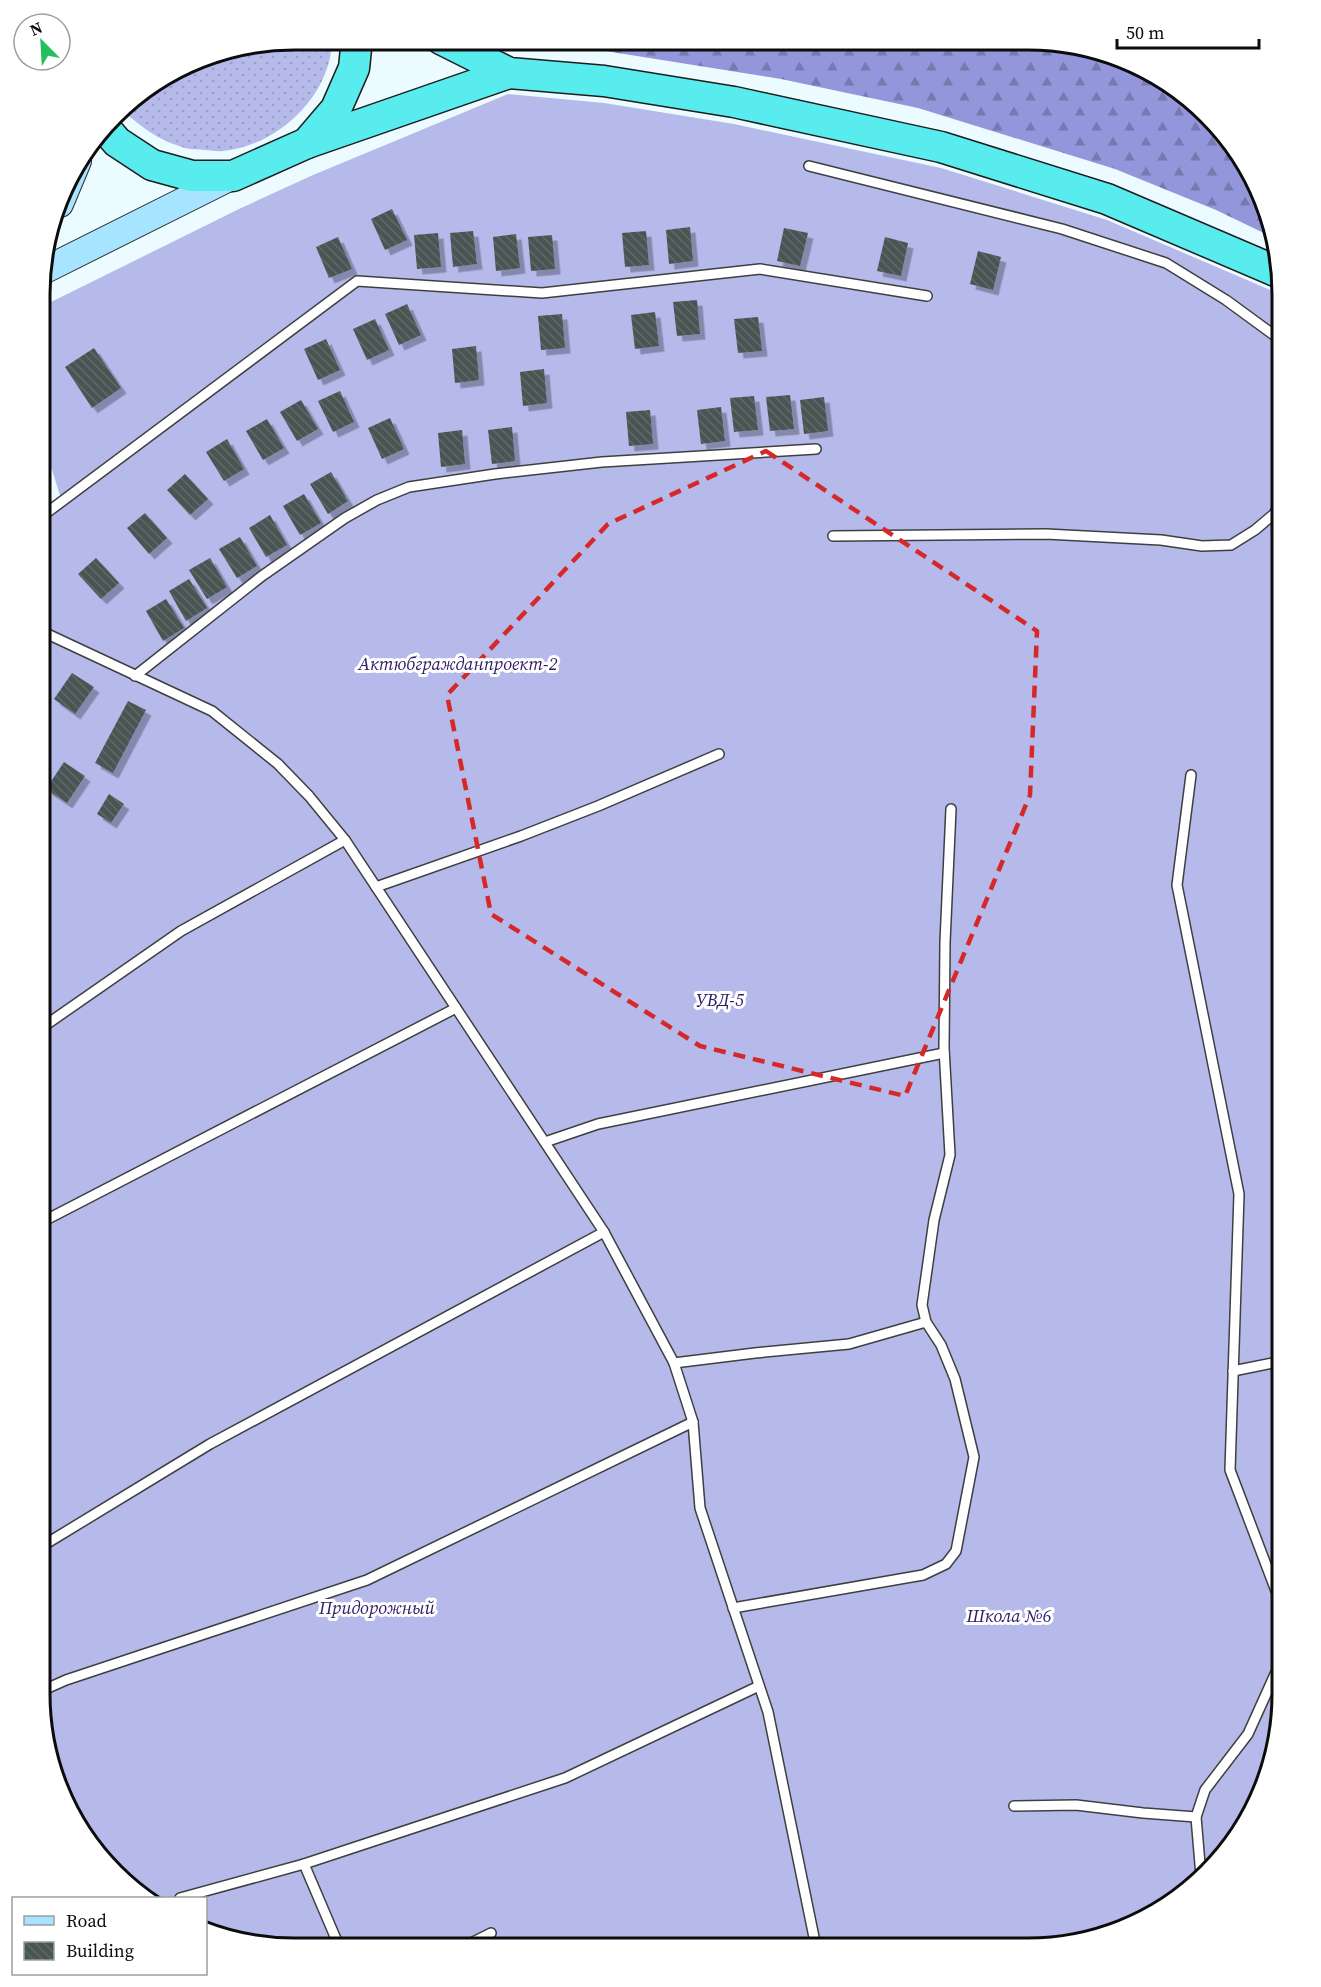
<svg xmlns="http://www.w3.org/2000/svg" width="1321" height="1987" viewBox="0 0 1321 1987" font-family="'Source Serif 4',serif">
  <style>
    .grass { fill: url(#grass-dots) }
    .forest { fill: url(#forest-firs) }
    .garden { fill: #b5baea }
    .building { fill: url(#building-back-hatch); filter: url(#shadow) }
    .lines { fill: none; stroke-linecap: round; stroke-linejoin: round }
    .service-casing { stroke: #3f3f3f; stroke-width: 12 }
    .secondary-casing { stroke: #2e2e2e; stroke-width: 28 }
    .trunk-casing { stroke: #1d1d1d; stroke-width: 33 }
    .service { stroke: #fff; stroke-width: 9 }
    .secondary { stroke: #a7e4ff; stroke-width: 26 }
    .trunk { stroke: #58ecef; stroke-width: 30 }
    .marked { fill: none; stroke: #d62828; stroke-width: 4.5; stroke-dasharray: 12 8; stroke-linejoin: round }
    .labels { text-anchor: middle; stroke-width: 6; stroke-linejoin: round; paint-order: stroke }
    .park-label { font-size: 18px; font-style: italic; fill: #2b1c65; stroke: #fff }
    .rim { fill: none; stroke: #0c0c0c; stroke-width: 3 }
  </style>
  <defs>
    <pattern id="grass-dots" width="8" height="8" patternUnits="userSpaceOnUse" patternTransform="scale(1.5)"><rect width="8" height="8" fill="#b5baea"/><path d="M2 2h.1M6 6h.1" fill="none" stroke="#9a9fc8" stroke-width="1.8" stroke-linecap="round"/></pattern>
    <pattern id="forest-firs" width="22" height="20" patternUnits="userSpaceOnUse" patternTransform="scale(1.5)"><rect width="22" height="20" fill="#9496db"/><path d="M5 1l3.5 6h-7zM16 11l3.5 6h-7z" fill="#7779b0"/></pattern>
    <pattern id="building-back-hatch" width="6" height="6" patternUnits="userSpaceOnUse" patternTransform="scale(1.5)"><rect width="6" height="6" fill="#485553"/><path d="M-1 5l2 2M0 0l6 6M5-1l2 2" fill="none" stroke="#5e6867"/></pattern>
    <filter id="shadow"><feDropShadow dx="5.5" dy="5.5" stdDeviation="0" flood-color="#0004"/></filter>
  </defs>
  <rect width="100%" height="100%" fill="#ecfbff"/>
  <path class="grass" d="M294 39H332C332 95 278 146 223 151 217 152 211 150 205 150 197 149 189 150 182 147 154 138 142 127 121 109L126 102 212 53Z"/>
  <path class="forest" d="M549 40 1026 41 1155 76 1183 92 1229 138 1262 196 1270 236 1216 210 1115 169 918 108 781 79 549 42Z"/>
  <path class="garden" d="M508 94 604 103 734 124 941 168 1107 220 1282 295 1281 1710 1268 1775 1239 1835 1183 1895 1125 1928 1027 1948 261 1946 206 1931V1898H144L139 1896 92 1849 59 1791 39 1693 41 517 62 502 41 434V307L239 209 313 175Z"/>
  <g class="building">
    <path d="M392 209 407 240 385 250 371 219Z"/>
    <path d="M690 227 693 261 669 264 666 230Z"/>
    <path d="M784 228 808 233 800 266 777 261Z"/>
    <path d="M473 231 477 264 453 267 450 233Z"/>
    <path d="M646 231 649 265 625 267 622 233Z"/>
    <path d="M438 233 441 267 417 269 414 235Z"/>
    <path d="M516 234 520 268 496 271 493 237Z"/>
    <path d="M552 235 555 269 531 271 528 237Z"/>
    <path d="M338 237 352 269 329 278 316 247Z"/>
    <path d="M885 237 908 243 901 276 877 271Z"/>
    <path d="M978 251 1001 257 993 290 970 284Z"/>
    <path d="M697 300 700 334 677 336 673 302Z"/>
    <path d="M407 304 421 335 399 345 385 314Z"/>
    <path d="M655 312 659 346 635 349 631 315Z"/>
    <path d="M562 314 565 348 541 350 538 316Z"/>
    <path d="M758 317 762 351 738 353 734 319Z"/>
    <path d="M375 319 389 350 367 360 353 329Z"/>
    <path d="M326 339 340 370 318 380 304 349Z"/>
    <path d="M476 346 479 380 455 383 452 349Z"/>
    <path d="M94 348 121 388 92 408 65 367Z"/>
    <path d="M544 369 547 403 523 406 520 372Z"/>
    <path d="M340 391 354 422 333 432 318 401Z"/>
    <path d="M790 395 794 429 770 431 766 397Z"/>
    <path d="M754 396 758 430 734 432 730 398Z"/>
    <path d="M824 397 828 431 804 434 800 400Z"/>
    <path d="M301 400 318 429 297 441 280 412Z"/>
    <path d="M721 407 725 441 701 444 697 410Z"/>
    <path d="M650 410 653 444 629 446 626 412Z"/>
    <path d="M390 418 404 449 382 459 368 428Z"/>
    <path d="M267 419 284 448 263 460 246 431Z"/>
    <path d="M512 427 515 461 492 464 488 430Z"/>
    <path d="M462 430 465 464 441 467 438 433Z"/>
    <path d="M227 439 244 469 224 481 206 452Z"/>
    <path d="M331 472 348 501 328 514 310 484Z"/>
    <path d="M185 474 208 499 190 515 167 490Z"/>
    <path d="M304 494 321 523 300 535 283 506Z"/>
    <path d="M145 513 167 538 149 554 127 528Z"/>
    <path d="M270 515 287 545 266 557 249 528Z"/>
    <path d="M240 537 257 566 237 578 219 549Z"/>
    <path d="M96 558 119 583 101 599 78 574Z"/>
    <path d="M210 558 227 587 207 599 189 570Z"/>
    <path d="M189 579 207 608 186 621 169 591Z"/>
    <path d="M166 599 184 628 163 641 146 611Z"/>
    <path d="M72 673 94 687 75 714 54 699Z"/>
    <path d="M128 701 146 710 113 773 95 763Z"/>
    <path d="M64 762 85 776 67 803 46 789Z"/>
    <path d="M109 794 124 804 111 823 97 814Z"/>
  </g>
  <g class="lines">
    <defs>
      <g id="service">
        <path d="M809 166 1062 229 1166 263 1226 300 1282 341"/>
        <path d="M1282 385V379"/>
        <path d="M41 517 357 281 542 293 760 269 927 296"/>
        <path d="M833 536 1046 534 1161 540 1202 546 1231 545 1255 530 1274 514 1282 501"/>
        <path d="M41 631 212 711 278 764 309 796 345 840 604 1232 674 1363 693 1422 700 1508 768 1712 816 1947"/>
        <path d="M135 676 262 576 345 518 377 500 409 487 495 474 602 462 816 449"/>
        <path d="M1191 775 1177 885 1239 1194 1230 1470 1281 1604"/>
        <path d="M376 887 521 836 598 806 719 754"/>
        <path d="M40 1029 181 931 345 840"/>
        <path d="M545 1142 598 1124 944 1053"/>
        <path d="M40 1223 456 1008"/>
        <path d="M674 1363 755 1353 849 1344 926 1322"/>
        <path d="M1233 1371 1282 1361"/>
        <path d="M39 1548 210 1444 604 1232"/>
        <path d="M733 1608 923 1575 946 1564 956 1551 974 1457 955 1379 941 1345 926 1322 922 1305 934 1220 950 1155 944 1048 945 942 951 809"/>
        <path d="M39 1692 66 1680 367 1580 693 1422"/>
        <path d="M1014 1806 1076 1805 1143 1813 1196 1817"/>
        <path d="M304 1864 339 1946"/>
        <path d="M1201 1876 1196 1817 1205 1790 1248 1734 1281 1661"/>
        <path d="M180 1898 304 1864 565 1778 759 1686"/>
        <path d="M465 1946 491 1933"/>
      </g>
      <g id="secondary">
        <path d="M60 204 78 161"/>
        <path d="M41 272 233 176"/>
      </g>
      <g id="trunk">
        <path d="M441 39 509 73 604 81 734 102 941 147 1107 199 1278 272"/>
        <path d="M105 128 117 142 152 165 192 176H233L307 143 336 109 354 68 357 39"/>
        <path d="M307 143 509 73"/>
      </g>
    </defs>
    <use href="#service" class="service-casing"/>
    <use href="#secondary" class="secondary-casing"/>
    <use href="#trunk" class="trunk-casing"/>
    <use href="#service" class="service"/>
    <use href="#secondary" class="secondary"/>
    <use href="#trunk" class="trunk"/>
  </g>
  <path class="marked" d="M766 451 1037 631 1030 795 905 1096 700 1046 491 914 447 695 608 524Z"/>
  <g class="labels">
    <g class="park-label">
      <text x="458" y="670">Актюбгражданпроект-2</text>
      <text x="720" y="1006">УВД-5</text>
      <text x="377" y="1614">Придорожный</text>
      <text x="1009" y="1622">Школа №6</text>
    </g>
  </g>
  <path d="M0 0H1321V1987H0ZM294 50H1028A244 244 0 0 1 1272 294V1694A244 244 0 0 1 1028 1938H294A244 244 0 0 1 50 1694V294A244 244 0 0 1 294 50Z" fill="#fff" fill-rule="evenodd"/>
  <path class="rim" d="M294 50H1028A244 244 0 0 1 1272 294V1694A244 244 0 0 1 1028 1938H294A244 244 0 0 1 50 1694V294A244 244 0 0 1 294 50Z"/>
  <rect x="12" y="1897" width="195" height="78" fill="#ffffff" stroke="#9e9e9e" stroke-width="1.5"/>
  <rect x="24" y="1916" width="30" height="9" fill="#a7e4ff" stroke="#9e9e9e" stroke-width="1.5"/>
  <text x="66" y="1927" font-size="18" fill="#0c0c0c">Road</text>
  <rect x="24" y="1942" width="30" height="18" fill="url(#building-back-hatch)" stroke="#9e9e9e" stroke-width="1.5"/>
  <text x="66" y="1957" font-size="18" fill="#0c0c0c">Building</text>
  <g transform="translate(42 42) rotate(336)"><circle r="28" fill="#ffffff" stroke="#9e9e9e" stroke-width="1.5"/>
  <path d="M0-4.5L10 22L0 15L-10 22Z" fill="#22bf5c"/>
  <text y="-9" font-size="16" font-weight="bold" text-anchor="middle" fill="#0c0c0c">N</text>
  </g>
  <path d="M1117 39v9h142v-9" fill="none" stroke="#0c0c0c" stroke-width="3"/>
  <text x="1126" y="39" font-size="18" fill="#0c0c0c" stroke="#ffffff" stroke-width="4.5" paint-order="stroke">50 m</text>
</svg>
